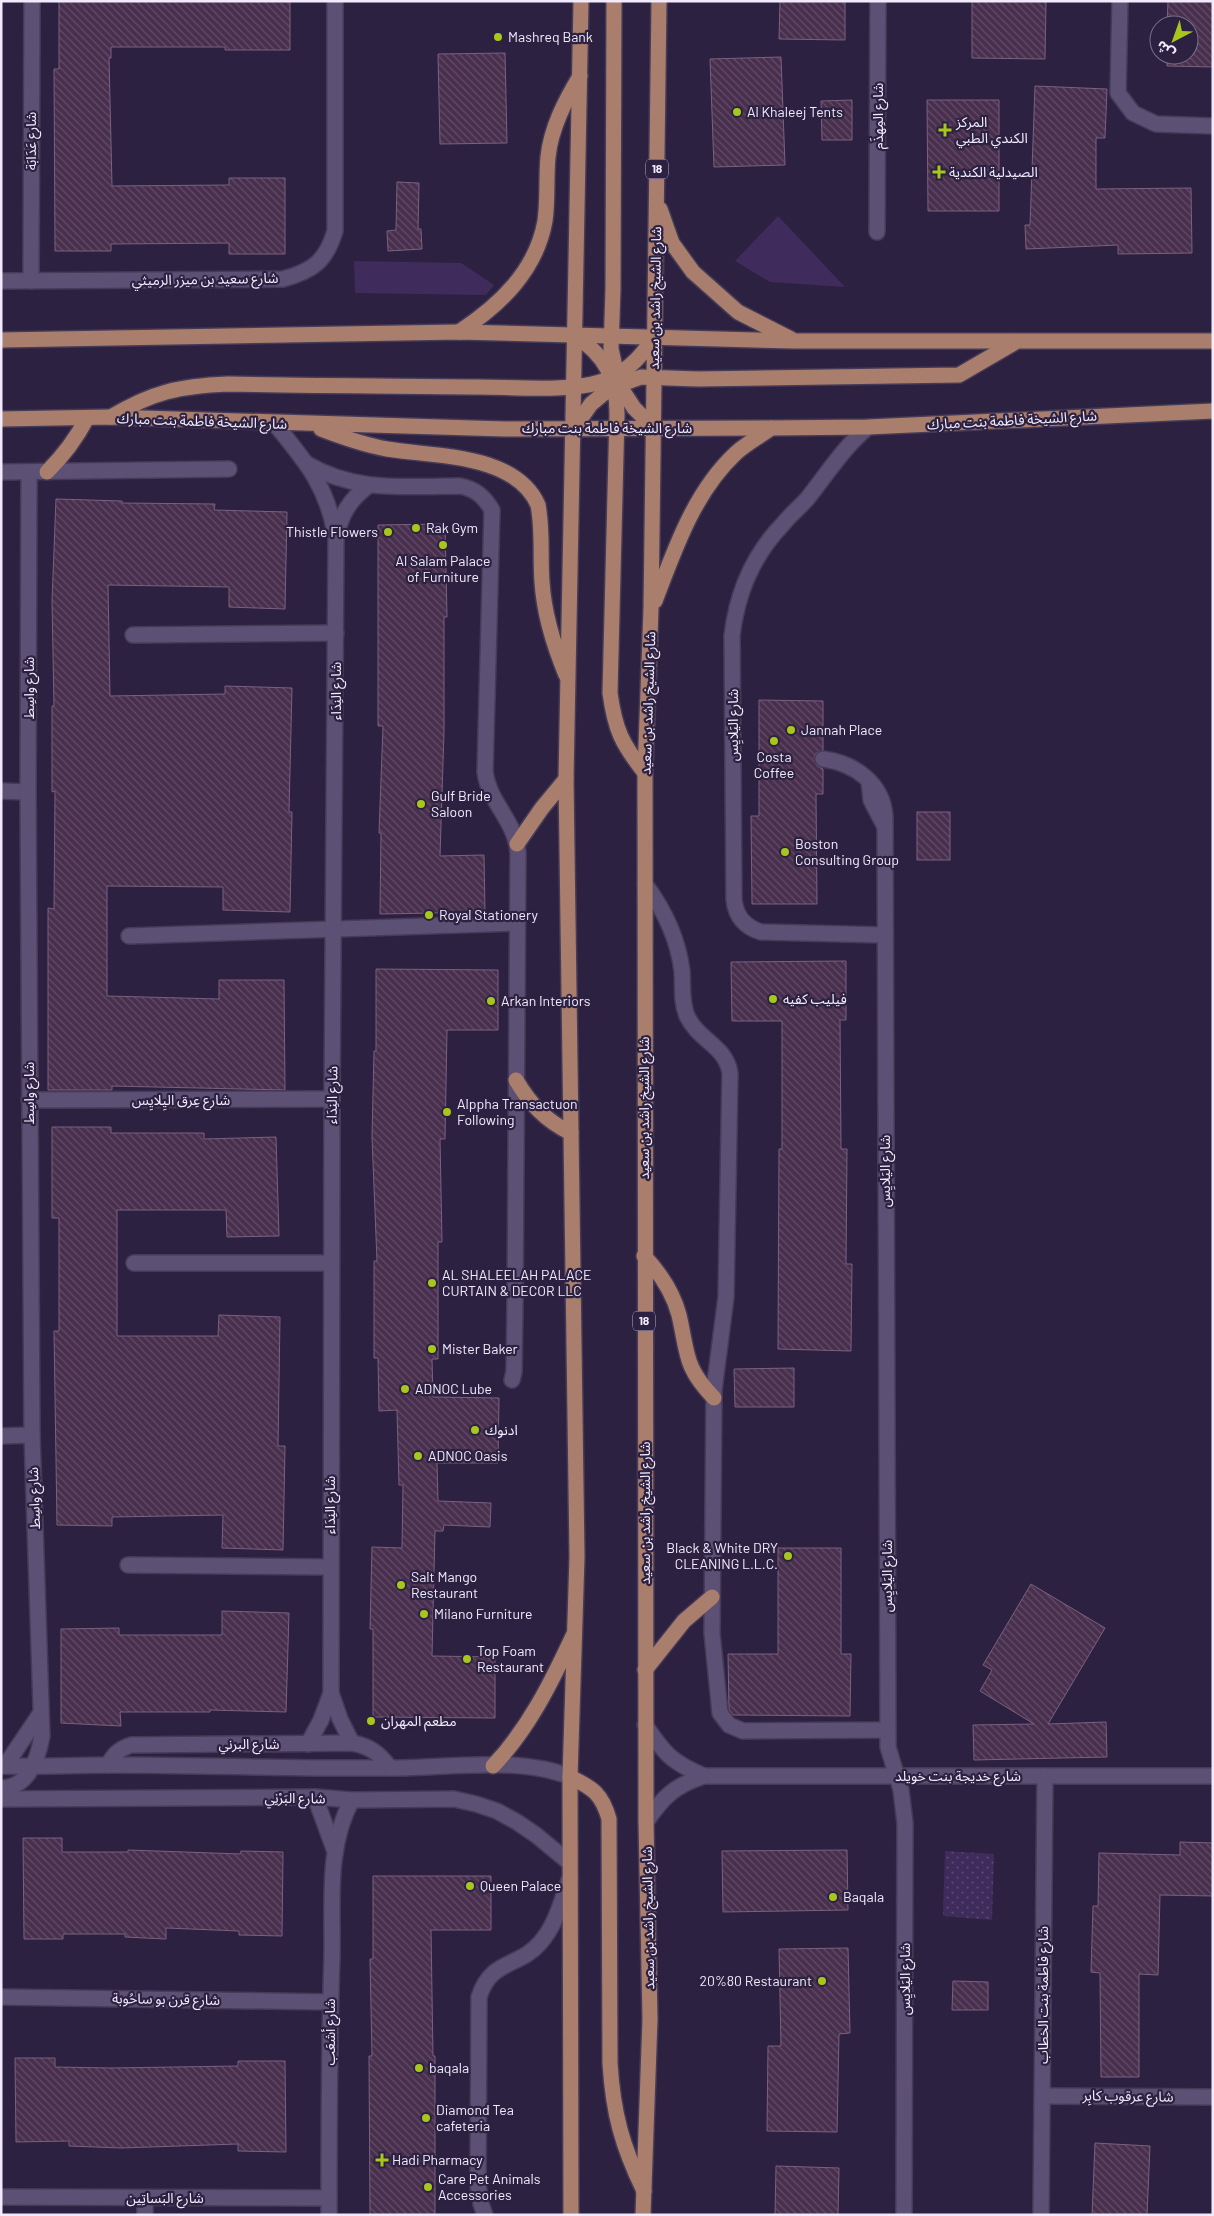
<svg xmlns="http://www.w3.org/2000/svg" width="1214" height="2216" viewBox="0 0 1214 2216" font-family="Barlow,'Noto Sans Arabic',sans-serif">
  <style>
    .green { fill: #3f2b5c }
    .park { fill: url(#park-dots) }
    .building { fill: url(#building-back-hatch); stroke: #7b6081 }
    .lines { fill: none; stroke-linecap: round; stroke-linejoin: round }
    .minor-casing { stroke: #463b56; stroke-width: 18 }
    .major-casing { stroke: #463b56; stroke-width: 18 }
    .minor { stroke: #5d5075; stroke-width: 15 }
    .major { stroke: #aa7e6c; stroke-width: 15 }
    .poi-dot { fill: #a8c71c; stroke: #2d2142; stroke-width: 2 }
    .labels { text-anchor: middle; stroke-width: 4.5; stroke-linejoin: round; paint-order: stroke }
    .shield { fill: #2d2142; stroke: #b6aec5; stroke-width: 1 }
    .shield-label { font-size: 12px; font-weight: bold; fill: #f1ebfd }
    .poi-label { font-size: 14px; fill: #f1ebfd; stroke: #2d2142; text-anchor: start }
    .street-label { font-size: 14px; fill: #f1ebfd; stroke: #2d2142 }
  </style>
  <defs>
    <pattern id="park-dots" width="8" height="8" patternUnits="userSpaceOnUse" patternTransform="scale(1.25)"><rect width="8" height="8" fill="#3f2b5c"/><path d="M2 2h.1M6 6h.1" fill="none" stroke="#5b4a74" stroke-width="1.8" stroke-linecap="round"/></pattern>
    <pattern id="building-back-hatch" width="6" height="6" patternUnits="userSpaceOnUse" patternTransform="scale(1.25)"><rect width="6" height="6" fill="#482f4d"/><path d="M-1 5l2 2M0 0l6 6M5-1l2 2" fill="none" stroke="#634d68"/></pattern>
  </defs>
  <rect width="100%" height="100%" fill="#2d2142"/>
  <g class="green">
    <path d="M778 216 845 287 770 282 735 261Z"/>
    <path d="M354 261 461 263 494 285 486 295 355 293Z"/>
  </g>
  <path class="park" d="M945 1851 994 1854 992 1920 943 1916Z"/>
  <g class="building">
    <path d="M59 1H290V50H225V47H111V58H109L112 186 229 185V178H285V254H229V243L111 244V251H55L54 69H59Z"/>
    <path d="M780 1H845V40L779 39Z"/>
    <path d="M972 1H1046L1045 59 972 58Z"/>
    <path d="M1168 1H1213V67L1167 66V55H1189V25H1167Z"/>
    <path d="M505 53 507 143 440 144 438 54Z"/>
    <path d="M781 57 785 165 714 167 710 59Z"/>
    <path d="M1035 86 1107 89 1105 138H1096V189L1191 188 1192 253 1118 254V245L1026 249 1025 225H1030Z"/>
    <path d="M852 100V140H822L821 101Z"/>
    <path d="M927 100H999V211H928Z"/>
    <path d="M397 182 419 183 418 229H421L422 249 388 251 387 231 396 230Z"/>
    <path d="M56 499 122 501V503L215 504 214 510 287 512 285 609 229 607V587L108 585 110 696 225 694V686L292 688 289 812H292L290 912 223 910V887L107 886V996L219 999V980H284L285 1090 112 1086V1090H48V908L54 909 55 791 52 792V706H54L52 601Z"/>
    <path d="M445 524 447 617H444V732L440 856 484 855 485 912 380 914 381 833H379L383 726H378V525Z"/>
    <path d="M759 700 823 701V750L816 753 814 758 817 766 823 769V794H816L817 904H752L751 816H759Z"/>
    <rect x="917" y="812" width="33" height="48"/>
    <path d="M846 961V1020H840L841 1149H847L846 1264H852L851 1351 778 1349 779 1149H782V1021H732L731 962Z"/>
    <path d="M376 969 498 970V1030H447L445 1139H440L442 1242H438V1359H432L433 1397 499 1398 498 1463H437L438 1501 491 1503 490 1527 444 1525 443 1531H435L432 1656 495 1657V1718L373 1717V1629H370L372 1547 402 1548 403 1485H399L397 1410 379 1411 378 1358H374V1261H377L372 1137 374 1051H376Z"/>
    <path d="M52 1127H111V1133H204V1139L276 1137 279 1236 227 1237 226 1210H117V1336H218L219 1315 280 1317 278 1446H285L283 1550 222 1548 223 1515 112 1517V1526L57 1525 54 1331H59V1218H52Z"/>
    <path d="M794 1368V1407H735L734 1369Z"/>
    <path d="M778 1548H841V1654H851L850 1716 733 1715 729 1709 728 1654H778Z"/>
    <path d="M1031 1584 1105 1628 1048 1724 1106 1722 1107 1757 974 1760 973 1725 1034 1724 980 1691 992 1670 983 1665Z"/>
    <path d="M222 1611 289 1613 286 1712 210 1710V1712H120L121 1726 61 1723V1629L119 1628V1635H222Z"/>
    <path d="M23 1838H62V1852H128V1850L240 1854 241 1851 283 1852 282 1936 239 1935V1931L166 1928V1939L125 1937V1934H63V1939H24Z"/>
    <path d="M1180 1842 1213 1843V1896L1160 1895 1158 1975 1139 1974V2077H1101L1100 1973 1091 1972 1093 1906H1098L1099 1853 1180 1855Z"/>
    <path d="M847 1850 848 1910 723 1912 722 1851Z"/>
    <path d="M373 1876H491V1930H431L433 2056H435V2215H370L369 2056H372L370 1959H373Z"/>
    <path d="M848 1948 850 2033 839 2034 837 2132 767 2131 768 2046H781L779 1949Z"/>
    <path d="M953 1981 988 1982V2010H952Z"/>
    <path d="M15 2058H55V2067L111 2068 238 2066V2061H285L286 2152 238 2151V2144L121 2148 69 2146V2141L16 2142Z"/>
    <path d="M1095 2143 1150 2146 1147 2215H1092Z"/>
    <path d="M776 2166 839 2168 838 2215H775Z"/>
  </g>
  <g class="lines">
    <defs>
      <g id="minor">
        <path d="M1120 1 1118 93 1133 113 1156 124 1213 126"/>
        <path d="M877 232 878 1"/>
        <path d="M1 281 283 279C313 271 326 261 335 231V1"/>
        <path d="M31 281 32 1"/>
        <path d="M275 424C305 461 326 484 335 533"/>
        <path d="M868 427C843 448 827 474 807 499 799 508 790 515 783 524 752 556 737 593 732 636L734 900C736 917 745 927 761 932L884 935"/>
        <path d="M307 464C357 493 405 486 460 486 475 489 484 496 492 510L485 772C489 803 516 821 518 853L515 1304 514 1372 512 1380"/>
        <path d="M1 472 229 469"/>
        <path d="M133 635 336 633"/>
        <path d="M823 759C854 763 883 783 885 817L888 1730V1747L901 1790 905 1823 904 2215"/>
        <path d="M869 781 871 800 884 825"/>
        <path d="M1 791 28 792"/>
        <path d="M645 884C665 911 678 938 682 971 683 986 681 1002 687 1016 699 1041 726 1046 730 1073L726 1297 714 1390 712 1633 720 1713 729 1725 743 1731 888 1730"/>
        <path d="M129 936 516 923"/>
        <path d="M29 1100 332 1099"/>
        <path d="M134 1263H331"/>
        <path d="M1 1436 32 1435"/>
        <path d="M128 1565 330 1567"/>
        <path d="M331 1693 340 1719 352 1743"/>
        <path d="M645 1725C665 1754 671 1762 704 1776"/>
        <path d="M308 1744 321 1720 331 1693 332 1099 336 539C340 516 349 500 368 486"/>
        <path d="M108 1765C114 1754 119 1749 131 1745L352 1743C370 1746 380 1754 390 1768"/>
        <path d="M1 1766C38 1767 74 1765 111 1765 204 1765 297 1769 390 1768 444 1768 521 1756 570 1777"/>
        <path d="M5 1766 40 1714"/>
        <path d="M1 1788C28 1788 38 1759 42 1736L32 1435 28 792 29 472"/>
        <path d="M315 1797 334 1849"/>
        <path d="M1 1799 315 1797 352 1800 454 1799 476 1804 497 1811 517 1822 536 1835 570 1863"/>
        <path d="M646 1822C663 1797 674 1786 704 1776H1213"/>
        <path d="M1 1997 330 2002"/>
        <path d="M1042 2096 1213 2097"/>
        <path d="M1 2197 329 2198"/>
        <path d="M145 2198V2215"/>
        <path d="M329 2215C329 2129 329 2042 332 1956 333 1904 326 1847 352 1800"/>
        <path d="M485 2215 481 2204 478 2185 479 1997C491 1959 518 1968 540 1943 556 1925 562 1900 570 1877"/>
        <path d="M1041 2215 1045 1776"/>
      </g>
      <g id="major">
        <path d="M614 1 613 289 611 349 619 385 634 408 654 428"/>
        <path d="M660 209 672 243 693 272 738 312 791 339"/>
        <path d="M459 332C500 305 536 271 545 221 548 200 546 178 548 157 551 128 565 101 580 76"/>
        <path d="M574 335C605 355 617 378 617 414L610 693C615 730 622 744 645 773"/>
        <path d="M1 340 459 332 794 341H1213"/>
        <path d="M111 417C152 392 180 386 228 384 311 386 395 386 479 387 513 387 569 392 600 382 624 375 641 358 654 337"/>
        <path d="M1 419 110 417 505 429 771 428 868 427 1213 411"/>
        <path d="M574 428 591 404 603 394 619 385 641 377 698 379 959 375 1014 343"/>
        <path d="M321 429C342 437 364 445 387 449 434 457 515 453 538 505 543 530 540 556 542 582 544 614 554 646 566 675"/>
        <path d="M47 472C64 455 76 439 87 418"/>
        <path d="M655 601C675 549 694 492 736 453 746 444 759 437 771 428"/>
        <path d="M517 844 542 808 566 779"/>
        <path d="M516 1080C530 1104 546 1121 571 1133"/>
        <path d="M644 1256C660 1273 673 1292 679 1315 688 1354 684 1367 714 1398"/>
        <path d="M645 1670 684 1621 712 1597"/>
        <path d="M493 1766C529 1728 551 1683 573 1636"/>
        <path d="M570 1777C593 1788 602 1794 609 1819L610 2063C613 2113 622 2146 644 2191"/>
        <path d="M571 2215 570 1777 577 1557 566 779 581 1"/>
        <path d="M643 2215 650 2019 646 1822 645 773 651 609 659 1"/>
      </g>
    </defs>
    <use href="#minor" class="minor-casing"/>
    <use href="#major" class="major-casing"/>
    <use href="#minor" class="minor"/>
    <use href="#major" class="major"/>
  </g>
  <g class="poi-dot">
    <circle cx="498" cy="37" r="5"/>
    <circle cx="737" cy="112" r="5"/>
    <path d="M942.5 122.5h5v5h5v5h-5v5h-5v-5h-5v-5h5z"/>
    <path d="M936.5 164.5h5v5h5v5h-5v5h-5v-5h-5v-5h5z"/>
    <circle cx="416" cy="528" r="5"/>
    <circle cx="388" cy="532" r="5"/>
    <circle cx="443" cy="545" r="5"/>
    <circle cx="791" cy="730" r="5"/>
    <circle cx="774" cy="741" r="5"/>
    <circle cx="421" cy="804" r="5"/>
    <circle cx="785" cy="852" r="5"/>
    <circle cx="429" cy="915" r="5"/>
    <circle cx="773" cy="999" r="5"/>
    <circle cx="491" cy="1001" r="5"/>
    <circle cx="447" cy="1112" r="5"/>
    <circle cx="432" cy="1283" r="5"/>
    <circle cx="432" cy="1349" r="5"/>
    <circle cx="405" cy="1389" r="5"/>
    <circle cx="475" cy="1430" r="5"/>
    <circle cx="418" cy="1456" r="5"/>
    <circle cx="788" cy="1556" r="5"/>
    <circle cx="401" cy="1585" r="5"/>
    <circle cx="424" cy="1614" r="5"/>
    <circle cx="467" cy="1659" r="5"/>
    <circle cx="371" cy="1721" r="5"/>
    <circle cx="470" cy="1886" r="5"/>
    <circle cx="833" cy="1897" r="5"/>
    <circle cx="822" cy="1981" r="5"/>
    <circle cx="419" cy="2068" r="5"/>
    <circle cx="426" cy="2118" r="5"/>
    <path d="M379.5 2152.5h5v5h5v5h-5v5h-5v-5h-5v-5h5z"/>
    <circle cx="428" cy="2187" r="5"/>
  </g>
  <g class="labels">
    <g class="shield">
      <rect x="646" y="159.5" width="22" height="19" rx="4"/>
      <rect x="633" y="1311.5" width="22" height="19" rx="4"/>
    </g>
    <g class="shield-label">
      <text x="657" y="173">18</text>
      <text x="644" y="1325">18</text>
    </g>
    <g class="poi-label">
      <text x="508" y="42">Mashreq Bank</text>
      <text x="747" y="117">Al Khaleej Tents</text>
      <text x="956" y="127">المركز<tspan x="956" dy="16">الكندي الطبي</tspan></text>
      <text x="949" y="177">الصيدلية الكندية</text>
      <text x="426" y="533">Rak Gym</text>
      <text x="378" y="537" text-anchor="end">Thistle Flowers</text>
      <text x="443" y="566" text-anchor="middle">Al Salam Palace<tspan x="443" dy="16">of Furniture</tspan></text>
      <text x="801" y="735">Jannah Place</text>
      <text x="774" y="762" text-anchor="middle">Costa<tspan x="774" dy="16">Coffee</tspan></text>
      <text x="431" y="801">Gulf Bride<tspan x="431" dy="16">Saloon</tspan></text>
      <text x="795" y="849">Boston<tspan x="795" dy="16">Consulting Group</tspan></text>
      <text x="439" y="920">Royal Stationery</text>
      <text x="783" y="1004">فيليب كفيه</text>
      <text x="501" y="1006">Arkan Interiors</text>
      <text x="457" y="1109">Alppha Transactuon<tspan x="457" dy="16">Following</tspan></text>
      <text x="442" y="1280">AL SHALEELAH PALACE<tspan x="442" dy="16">CURTAIN &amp; DECOR LLC</tspan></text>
      <text x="442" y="1354">Mister Baker</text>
      <text x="415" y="1394">ADNOC Lube</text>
      <text x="485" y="1435">ادنوك</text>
      <text x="428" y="1461">ADNOC Oasis</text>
      <text x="778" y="1553" text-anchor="end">Black &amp; White DRY<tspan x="778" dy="16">CLEANING L.L.C.</tspan></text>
      <text x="411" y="1582">Salt Mango<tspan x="411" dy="16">Restaurant</tspan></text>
      <text x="434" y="1619">Milano Furniture</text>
      <text x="477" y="1656">Top Foam<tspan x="477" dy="16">Restaurant</tspan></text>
      <text x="381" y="1726">مطعم المهران</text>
      <text x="480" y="1891">Queen Palace</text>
      <text x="843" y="1902">Baqala</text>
      <text x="812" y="1986" text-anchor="end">20%80 Restaurant</text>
      <text x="429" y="2073">baqala</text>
      <text x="436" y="2115">Diamond Tea<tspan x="436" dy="16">cafeteria</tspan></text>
      <text x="392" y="2165">Hadi Pharmacy</text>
      <text x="438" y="2184">Care Pet Animals<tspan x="438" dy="16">Accessories</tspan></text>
    </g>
    <g class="street-label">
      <text transform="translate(878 116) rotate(-90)" y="5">شارع المِهذَم</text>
      <text transform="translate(31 141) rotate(-90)" y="5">شارع عَدَابَة</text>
      <text transform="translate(205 279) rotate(-1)" y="5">شارع سعيد بن ميزر الرميثي</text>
      <text transform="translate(655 298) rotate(-89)" y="5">شارع الشيخ راشد بن سعيد</text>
      <text transform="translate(1012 420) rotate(-3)" y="5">شارع الشيخة فاطمة بنت مبارك</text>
      <text transform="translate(202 421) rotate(2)" y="5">شارع الشيخة فاطمة بنت مبارك</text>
      <text x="607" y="433">شارع الشيخة فاطمة بنت مبارك</text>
      <text transform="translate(29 688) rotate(-90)" y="5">شارع واسِط</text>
      <text transform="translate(336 691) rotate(-90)" y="5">شارع النِدَاء</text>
      <text transform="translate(648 703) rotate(-88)" y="5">شارع الشيخ راشد بن سعيد</text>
      <text transform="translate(733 725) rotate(-90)" y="5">شارع اليَلايِس</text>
      <text transform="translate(29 1093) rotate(-90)" y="5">شارع واسِط</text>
      <text transform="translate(332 1095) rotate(-89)" y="5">شارع النِدَاء</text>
      <text x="181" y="1105">شارع عِرق اليِلايِس</text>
      <text transform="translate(644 1108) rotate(-90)" y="5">شارع الشيخ راشد بن سعيد</text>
      <text transform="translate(885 1171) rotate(-90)" y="5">شارع اليَلايِس</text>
      <text transform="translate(34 1498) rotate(-92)" y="5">شارع واسِط</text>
      <text transform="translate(330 1505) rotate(-90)" y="5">شارع النِدَاء</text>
      <text transform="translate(645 1513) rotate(-90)" y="5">شارع الشيخ راشد بن سعيد</text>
      <text transform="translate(887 1576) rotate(-90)" y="5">شارع اليَلايِس</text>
      <text x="249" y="1749">شارع البرني</text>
      <text x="958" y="1781">شارع خديجة بنت خويلد</text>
      <text transform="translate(295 1798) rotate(1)" y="5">شارع البَرْنِي</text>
      <text transform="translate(648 1918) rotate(-91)" y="5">شارع الشيخ راشد بن سعيد</text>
      <text transform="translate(905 1979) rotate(-90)" y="5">شارع اليَلايِس</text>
      <text transform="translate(1043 1995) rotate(-90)" y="5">شارع فاطمة بنت الخطاب</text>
      <text transform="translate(166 1999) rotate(1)" y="5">شارع قرن بو ساحُوبة</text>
      <text transform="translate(330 2032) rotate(-90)" y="5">شارع أشعَب</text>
      <text transform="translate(1128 2096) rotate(1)" y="5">شارع عرقوب كابِر</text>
      <text x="165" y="2203">شارع البَساتِين</text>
    </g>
  </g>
  <rect width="1214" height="2216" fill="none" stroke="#f1ebfd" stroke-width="5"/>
  <g transform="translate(1174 40) rotate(221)"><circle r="24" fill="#2d2142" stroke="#7b728d"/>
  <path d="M0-4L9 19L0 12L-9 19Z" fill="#a8c71c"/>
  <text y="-8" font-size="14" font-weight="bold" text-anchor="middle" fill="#f1ebfd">ش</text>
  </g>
</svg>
